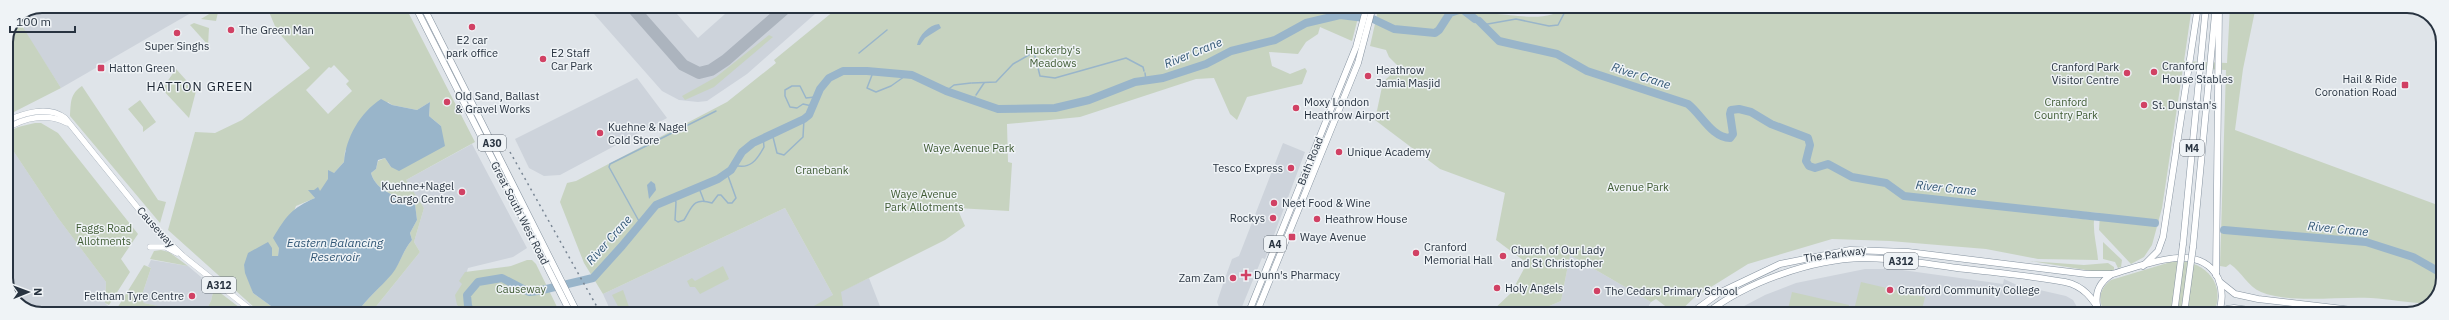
<svg xmlns="http://www.w3.org/2000/svg" width="2449" height="320" viewBox="0 0 2449 320" font-family="'IBM Plex Sans',sans-serif">
  <style>
    .built { fill: #cdd3db }
    .green { fill: #c7d3c0; fill-rule: evenodd }
    .water { fill: #99b5ca }
    .lines { fill: none; stroke-linecap: round; stroke-linejoin: round }
    .stream { stroke: #99b5ca; stroke-width: 1.5 }
    .river { stroke: #99b5ca; stroke-width: 8 }
    .taxiway { stroke: #acb4be; stroke-width: 12 }
    .major-casing { stroke: #9ea9b5; stroke-width: 6 }
    .highway-casing { stroke: #8693a0; stroke-width: 7 }
    .major { stroke: #fff; stroke-width: 5.5 }
    .highway { stroke: #fff; stroke-width: 6 }
    .rail { stroke: #788593; stroke-width: 1.5; stroke-dasharray: 2 4; stroke-linecap: butt }
    .highway-bridge-casing { stroke: #8693a0; stroke-width: 7; stroke-linecap: butt }
    .highway-bridge { stroke: #fff; stroke-width: 6 }
    .poi-dot { fill: #d14164; stroke: #eff3f6; stroke-width: 1.5 }
    .labels { text-anchor: middle; stroke-width: 3; stroke-linejoin: round; paint-order: stroke }
    .shield { fill: #eff3f6; stroke: #646d77; stroke-width: 1 }
    .shield-label { font-size: 10px; font-weight: bold; fill: #283340 }
    .poi-label { font-size: 11px; fill: #283340; stroke: #eff3f6; text-anchor: start }
    .park-label { font-size: 11px; fill: #405c35; stroke: #eff3f6 }
    .street-label { font-size: 11px; fill: #283340; stroke: #eff3f6 }
    .water-label { font-size: 12px; font-style: italic; fill: #315675; stroke: #eff3f6 }
    .quarter-label { font-size: 13px; letter-spacing: 1px; fill: #1a2431; stroke: #eff3f6 }
    .rim { fill: none; stroke: #283340; stroke-width: 2 }
  </style>
  <rect width="100%" height="100%" fill="#dfe4e9"/>
  <g class="built">
    <path d="M46 6H203L61 88 18 21Z"/>
    <path d="M587 6H670L698 38 734 6H824L747 74 707 101 698 102 679 100 662 91Z"/>
    <path d="M637 78 667 118 560 175 544 176 529 168 515 139Z"/>
    <path d="M6 140 58 218 106 282 105 303 117 314H38L17 303 6 282Z"/>
    <path d="M1283 143 1305 152 1265 259 1262 258 1239 314H1222L1217 302 1223 284 1232 259 1239 256Z"/>
    <path d="M472 144 527 248 513 257 468 268 457 305 464 314H370L420 252 414 242 424 208 406 180Z"/>
    <path d="M785 208 833 295 869 278 883 314H612L603 294Z"/>
    <path d="M1570 255 1651 302 1644 314H1531L1561 301Z"/>
    <path d="M151 260 188 266 214 288 211 301 204 314 188 313 144 303 141 298 151 268 148 266Z"/>
    <path d="M1865 269H1895L2003 284 2004 279 2017 285 2066 296 2073 300 2081 314H1729L1765 295 1796 283Z"/>
  </g>
  <g class="green">
    <path d="M42 6H46L19 21 61 88 6 116V42L17 17Z"/>
    <path d="M263 6H405L475 142 406 180 424 208 414 242 420 252 370 314H356C367 298 380 288 391 274 400 264 403 250 412 240L410 233 417 220 415 204C399 197 376 192 371 173L376 169 378 161 385 158 391 167 441 126 429 116 430 102 417 110 392 105 388 102 345 151 344 162 334 173 320 192 309 190 315 198 296 206 279 248 278 256H271L244 265 253 293 282 314H263L255 308 168 230 195 132 215 133 242 120 310 68 277 31 267 7ZM334 65 349 81 346 84 352 91 328 114 306 90 329 67 331 68Z"/>
    <path d="M840 6 1312 8 1361 6 1352 41 1320 27 1318 34 1306 42 1298 54 1269 52 1272 66 1290 74 1305 68 1307 71 1302 84 1247 97 1237 120 1230 114 1214 78 1196 79 1080 117 1007 124 1008 162 1012 163 1009 211 957 208 965 226 945 240 841 292 843 305 841 314H800L833 295 785 208 603 294 584 263 560 202 567 183 576 181 727 102 776 63 774 60Z"/>
    <path d="M1379 6H1557L1544 12 1493 9 1497 14C1516 15 1552 23 1565 6H2192L2184 61 2227 63 2230 6H2256L2243 69 2235 130 2443 207V272L2440 271 2438 275 2443 278 2432 303C2412 304 2391 299 2371 298 2339 296 2291 304 2261 292 2247 286 2242 272 2230 264L2226 267 2220 266 2226 70 2183 68 2162 208 2152 245 2144 257 2131 264 2099 230 2100 213 2059 210 2061 217 2094 220C2093 234 2097 246 2098 260L2038 259 1986 249 1890 241 1832 239 1748 264 1695 297 1677 314H1666L1669 309 1656 299 1651 302 1570 255 1561 301 1531 314H1489L1511 293 1527 263 1496 240 1505 193 1440 169 1375 120 1383 82 1399 67 1389 57 1386 50 1370 46Z"/>
    <path d="M219 8 216 21 201 19Z"/>
    <path d="M194 23 209 28 208 45 190 25Z"/>
    <path d="M769 35 773 37 714 87 685 100 682 96 716 77Z"/>
    <path d="M176 69 196 91 189 118 162 89Z"/>
    <path d="M82 86 158 200 166 202 160 223 70 116C71 102 70 94 82 86Z"/>
    <path d="M140 100 156 122 143 132V127L128 109Z"/>
    <path d="M35 123H41L58 133 138 234 121 259 130 272 109 305 105 303 106 282 58 218 6 140V133L18 127Z"/>
    <path d="M2103 242 2122 260 2121 267 2118 268 2115 262 2103 259Z"/>
    <path d="M161 250 169 252 188 266 150 259 154 251Z"/>
    <path d="M527 260H532L536 264 559 311 556 314H464L457 305 455 295 462 284 459 281 465 272 511 266Z"/>
    <path d="M2030 261 2084 265 2108 263 2114 267V270L2104 273Z"/>
    <path d="M2174 261C2204 259 2228 284 2213 314H2106C2097 301 2099 289 2111 280Z"/>
    <path d="M144 265 151 268 141 298 144 303 195 314H117L116 310Z"/>
    <path d="M723 266 729 279 700 294 695 287H690L687 281 692 278 695 281Z"/>
    <path d="M1861 282 1925 297 1921 314H1853Z"/>
    <path d="M214 288 248 314H204L211 301Z"/>
    <path d="M623 290 629 307 625 314H622L612 295Z"/>
    <path d="M1792 292 1849 305 1847 314H1787Z"/>
  </g>
  <g class="water">
    <path d="M939 24 941 28 925 38 920 45H917C919 35 929 25 939 24Z"/>
    <path d="M381 99 392 105 417 110 430 102 429 116 441 126 445 146 399 171 391 167 385 158 378 160 376 169 371 173C376 192 399 197 415 204L417 220 410 233 412 240C403 250 400 264 392 274 380 288 367 298 356 314H282L253 293 245 273 244 265 248 253 268 242 272 248V256H278L279 248 273 238C286 216 292 208 315 198L308 190H314L318 187 320 191 328 179V170L334 173 344 162C346 137 360 113 381 99Z"/>
    <path d="M651 181 655 184 656 190 649 199 647 185Z"/>
  </g>
  <g class="lines">
    <g class="stream">
      <path d="M1482 25 1516 19 1549 26 1558 25 1568 6"/>
      <path d="M859 53 887 30"/>
      <path d="M871 71 872 75 867 88 876 92 891 86 908 74"/>
      <path d="M1145 73 1146 80"/>
      <path d="M972 83 996 82 1013 64 1034 52 1040 76 1055 78 1126 58 1143 67 1144 71"/>
      <path d="M946 91 954 85 971 83"/>
      <path d="M976 95 984 83"/>
      <path d="M975 100V97"/>
      <path d="M812 106 803 104 797 108 790 107 785 96V90L792 86H800L806 98 815 97"/>
      <path d="M772 133 777 153 784 155 803 137 804 119"/>
      <path d="M734 165C750 170 757 160 764 147L763 137"/>
      <path d="M699 188 704 201"/>
      <path d="M673 198 676 202 675 220 678 222 684 220C692 207 693 197 712 203L718 195H721L728 203H732L736 198 727 173"/>
      <path d="M640 223 609 167 610 164 716 111"/>
    </g>
    <g class="river">
      <path d="M1479 21 1499 41 1557 54 1587 71 1688 104C1701 114 1712 138 1730 138L1733 134 1730 114 1731 110 1739 109 1751 112 1771 124 1808 138 1810 145 1806 161 1809 166 1815 168 1828 164 1852 177 1886 183 1904 196 2155 223"/>
      <path d="M2224 230 2366 242 2413 257 2443 274"/>
      <path d="M473 314 468 306 467 295 478 282 502 278 529 292 538 291 593 278 622 246 656 205 718 179 731 170 742 152 753 143 804 119 809 115 820 89 829 78 843 71H867L912 75 946 91 998 109 1055 108 1089 100 1135 82 1163 78 1206 64 1231 51 1275 40 1306 23 1340 15 1373 19 1394 29 1435 33 1439 30 1450 13 1462 9 1475 19"/>
    </g>
    <path class="taxiway" d="M631 6 683 65 699 73 711 70 726 60 788 6"/>
    <defs>
      <g id="major">
        <path d="M6 121C24 113 48 105 65 118L154 228 183 256 256 314"/>
        <path d="M6 129C25 117 47 113 67 123"/>
        <path d="M150 247H166L177 253"/>
      </g>
      <g id="highway">
        <path d="M415 6 571 314"/>
        <path d="M423 6 578 314"/>
        <path d="M2183 244 2206 6"/>
        <path d="M2193 247 2215 14"/>
        <path d="M2143 266 2158 251 2163 237 2198 6"/>
        <path d="M2216 275 2219 6"/>
        <path d="M2220 282 2235 294 2258 299 2386 314"/>
        <path d="M2097 305C2095 291 2100 282 2112 274 2142 266 2199 240 2218 278 2223 290 2223 302 2218 314"/>
        <path d="M1248 314 1356 47 1367 6"/>
        <path d="M1256 314 1358 63 1373 6"/>
        <path d="M1690 314 1719 293 1780 264 1850 250 1908 252 2087 274H2112"/>
        <path d="M1706 314C1746 282 1813 259 1863 258 1898 258 1932 265 1966 269 1999 273 2032 276 2065 282 2084 286 2092 298 2102 314"/>
        <path d="M2219 314 2227 309 2234 308 2279 314"/>
      </g>
    </defs>
    <use href="#major" class="major-casing"/>
    <use href="#highway" class="highway-casing"/>
    <use href="#major" class="major"/>
    <use href="#highway" class="highway"/>
    <path class="rail" d="M510 152 601 314"/>
    <defs>
      <g id="highway-bridge">
        <path d="M2174 314 2183 244"/>
        <path d="M2184 314 2193 247"/>
      </g>
    </defs>
    <use href="#highway-bridge" class="highway-bridge-casing"/>
    <use href="#highway-bridge" class="highway-bridge"/>
  </g>
  <g class="poi-dot">
    <circle cx="472" cy="27" r="4"/>
    <circle cx="231" cy="30" r="4"/>
    <circle cx="177" cy="33" r="4"/>
    <circle cx="543" cy="59" r="4"/>
    <rect x="97" y="64" width="8" height="8" rx="2"/>
    <circle cx="2154" cy="72" r="4"/>
    <circle cx="2127" cy="73" r="4"/>
    <circle cx="1368" cy="76" r="4"/>
    <rect x="2401" y="81" width="8" height="8" rx="2"/>
    <circle cx="447" cy="102" r="4"/>
    <circle cx="2144" cy="105" r="4"/>
    <circle cx="1296" cy="108" r="4"/>
    <circle cx="600" cy="133" r="4"/>
    <circle cx="1339" cy="152" r="4"/>
    <circle cx="1291" cy="168" r="4"/>
    <circle cx="462" cy="192" r="4"/>
    <circle cx="1274" cy="203" r="4"/>
    <circle cx="1273" cy="218" r="4"/>
    <circle cx="1317" cy="219" r="4"/>
    <rect x="1288" y="233" width="8" height="8" rx="2"/>
    <circle cx="1416" cy="253" r="4"/>
    <circle cx="1503" cy="256" r="4"/>
    <path d="M1244 269h4v4h4v4h-4v4h-4v-4h-4v-4h4z"/>
    <circle cx="1233" cy="278" r="4"/>
    <circle cx="1497" cy="288" r="4"/>
    <circle cx="1890" cy="290" r="4"/>
    <circle cx="1597" cy="291" r="4"/>
    <circle cx="192" cy="296" r="4"/>
  </g>
  <g class="labels">
    <g class="shield">
      <rect x="478" y="135" width="28" height="16" rx="3"/>
      <rect x="2180" y="140" width="24" height="16" rx="3"/>
      <rect x="1264" y="236" width="22" height="16" rx="3"/>
      <rect x="1884" y="253" width="34" height="16" rx="3"/>
      <rect x="202" y="277" width="34" height="16" rx="3"/>
    </g>
    <g class="shield-label">
      <text x="492" y="147">A30</text>
      <text x="2192" y="152">M4</text>
      <text x="1275" y="248">A4</text>
      <text x="1901" y="265">A312</text>
      <text x="219" y="289">A312</text>
    </g>
    <g class="poi-label">
      <text x="239" y="34">The Green Man</text>
      <text x="472" y="44" text-anchor="middle">E2 car<tspan x="472" dy="13">park office</tspan></text>
      <text x="177" y="50" text-anchor="middle">Super Singhs</text>
      <text x="551" y="57">E2 Staff<tspan x="551" dy="13">Car Park</tspan></text>
      <text x="2162" y="70">Cranford<tspan x="2162" dy="13">House Stables</tspan></text>
      <text x="2119" y="71" text-anchor="end">Cranford Park<tspan x="2119" dy="13">Visitor Centre</tspan></text>
      <text x="109" y="72">Hatton Green</text>
      <text x="1376" y="74">Heathrow<tspan x="1376" dy="13">Jamia Masjid</tspan></text>
      <text x="2397" y="83" text-anchor="end">Hail &amp; Ride<tspan x="2397" dy="13">Coronation Road</tspan></text>
      <text x="455" y="100">Old Sand, Ballast<tspan x="455" dy="13">&amp; Gravel Works</tspan></text>
      <text x="1304" y="106">Moxy London<tspan x="1304" dy="13">Heathrow Airport</tspan></text>
      <text x="2152" y="109">St. Dunstan's</text>
      <text x="608" y="131">Kuehne &amp; Nagel<tspan x="608" dy="13">Cold Store</tspan></text>
      <text x="1347" y="156">Unique Academy</text>
      <text x="1283" y="172" text-anchor="end">Tesco Express</text>
      <text x="454" y="190" text-anchor="end">Kuehne+Nagel<tspan x="454" dy="13">Cargo Centre</tspan></text>
      <text x="1282" y="207">Neet Food &amp; Wine</text>
      <text x="1265" y="222" text-anchor="end">Rockys</text>
      <text x="1325" y="223">Heathrow House</text>
      <text x="1300" y="241">Waye Avenue</text>
      <text x="1424" y="251">Cranford<tspan x="1424" dy="13">Memorial Hall</tspan></text>
      <text x="1511" y="254">Church of Our Lady<tspan x="1511" dy="13">and St Christopher</tspan></text>
      <text x="1254" y="279">Dunn's Pharmacy</text>
      <text x="1225" y="282" text-anchor="end">Zam Zam</text>
      <text x="1505" y="292">Holy Angels</text>
      <text x="1898" y="294">Cranford Community College</text>
      <text x="1605" y="295">The Cedars Primary School</text>
      <text x="184" y="300" text-anchor="end">Feltham Tyre Centre</text>
    </g>
    <g class="park-label">
      <text x="1053" y="54">Huckerby's<tspan x="1053" dy="13">Meadows</tspan></text>
      <text x="2066" y="106">Cranford<tspan x="2066" dy="13">Country Park</tspan></text>
      <text x="969" y="152">Waye Avenue Park</text>
      <text x="822" y="174">Cranebank</text>
      <text x="1638" y="191">Avenue Park</text>
      <text x="924" y="198">Waye Avenue<tspan x="924" dy="13">Park Allotments</tspan></text>
      <text x="104" y="232">Faggs Road<tspan x="104" dy="13">Allotments</tspan></text>
      <text x="521" y="293">Causeway</text>
    </g>
    <g class="street-label">
      <text transform="translate(1310 161) rotate(-68)" y="4">Bath Road</text>
      <text transform="translate(520 213) rotate(63)" y="4">Great South West Road</text>
      <text transform="translate(156 227) rotate(48)" y="4">Causeway</text>
      <text transform="translate(1835 254) rotate(-8)" y="4">The Parkway</text>
    </g>
    <g class="water-label">
      <text transform="translate(1193 53) rotate(-22)" y="4">River Crane</text>
      <text transform="translate(1641 76) rotate(18)" y="4">River Crane</text>
      <text transform="translate(1946 188) rotate(6)" y="4">River Crane</text>
      <text transform="translate(2338 229) rotate(6)" y="4">River Crane</text>
      <text transform="translate(609 240) rotate(-48)" y="4">River Crane</text>
      <text x="335" y="247">Eastern Balancing<tspan x="335" dy="14">Reservoir</tspan></text>
    </g>
    <g class="quarter-label">
      <text x="200" y="91">HATTON GREEN</text>
    </g>
  </g>
  <path d="M0 0H2449V320H0ZM42 13H2407A29 29 0 0 1 2436 42V278A29 29 0 0 1 2407 307H42A29 29 0 0 1 13 278V42A29 29 0 0 1 42 13Z" fill="#eff3f6" fill-rule="evenodd"/>
  <path class="rim" d="M42 13H2407A29 29 0 0 1 2436 42V278A29 29 0 0 1 2407 307H42A29 29 0 0 1 13 278V42A29 29 0 0 1 42 13Z"/>
  <g transform="translate(28 292) rotate(89)" stroke="#eff3f6" stroke-width="3" paint-order="stroke">
  <path d="M0-3L7 15L0 10L-7 15Z" fill="#283340"/>
  <text y="-6" font-size="11" font-weight="bold" text-anchor="middle" fill="#283340">N</text>
  </g>
  <path d="M10 26v6h65v-6" fill="none" stroke="#283340" stroke-width="2"/>
  <text x="16" y="26" font-size="12" fill="#283340" stroke="#eff3f6" stroke-width="3" paint-order="stroke">100 m</text>
</svg>
